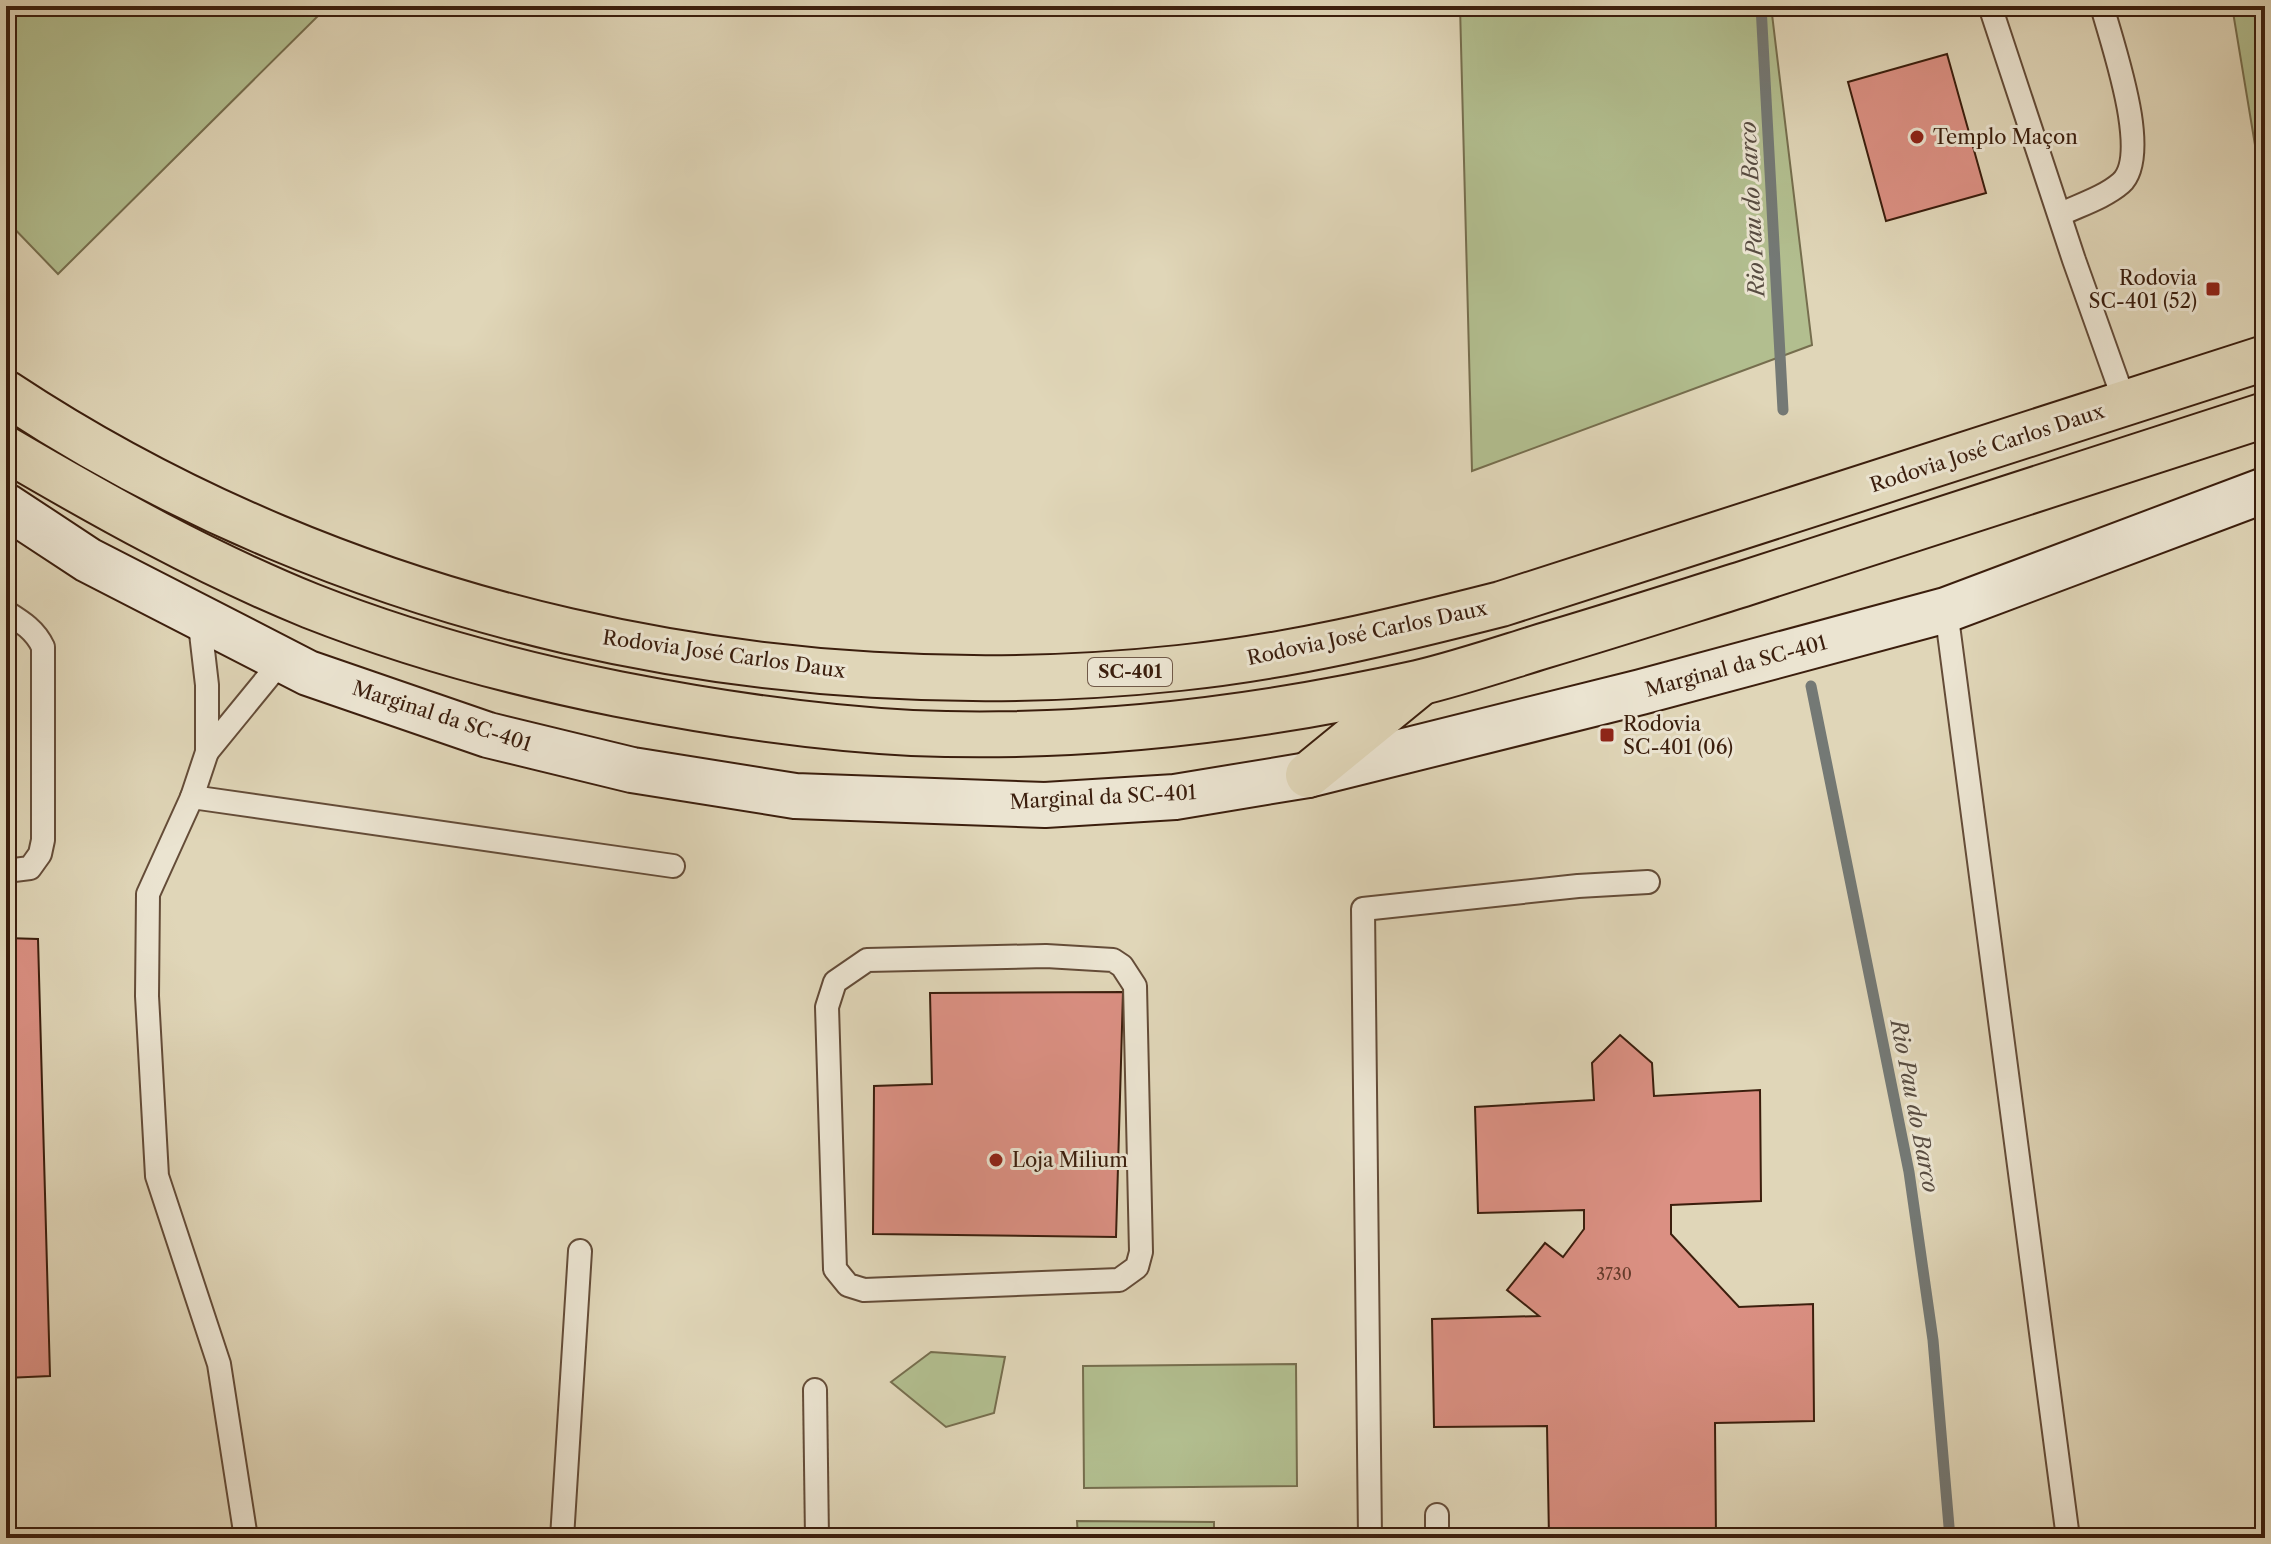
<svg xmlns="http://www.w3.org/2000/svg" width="2271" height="1544" viewBox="0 0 2271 1544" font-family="'Libre Caslon Text',serif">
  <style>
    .green { fill: #b2be8f; stroke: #766e4e; stroke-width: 2 }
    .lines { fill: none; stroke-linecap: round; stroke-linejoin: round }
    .stream { stroke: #747975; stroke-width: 11 }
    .building { fill: #db9083; stroke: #3b1e0d; stroke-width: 2 }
    .lane-casing { stroke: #644c38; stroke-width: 26 }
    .secondary-casing { stroke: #3b1e0d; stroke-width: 48 }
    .highway-casing { stroke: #3b1e0d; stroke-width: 48 }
    .lane { stroke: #ebe4d1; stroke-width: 22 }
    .secondary { stroke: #ebe4d1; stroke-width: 44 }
    .highway { stroke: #e0d6b8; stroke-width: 44 }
    .poi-dot { fill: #8f2418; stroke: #ebe4d1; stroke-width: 3 }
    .labels { text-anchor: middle; stroke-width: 6; stroke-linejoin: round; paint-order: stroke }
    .number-label { font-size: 16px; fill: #633a2a }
    .shield { fill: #ebe4d1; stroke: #705948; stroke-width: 2 }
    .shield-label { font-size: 18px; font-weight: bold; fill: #3b1e0d }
    .poi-label { font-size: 20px; fill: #3b1e0d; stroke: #ebe4d1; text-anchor: start }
    .street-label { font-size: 20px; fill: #3b1e0d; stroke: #ebe4d1 }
    .water-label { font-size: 22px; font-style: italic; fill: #584c41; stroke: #ebe4d1 }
  </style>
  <rect width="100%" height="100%" fill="#e0d6b8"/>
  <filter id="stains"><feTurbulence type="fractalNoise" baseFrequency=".0025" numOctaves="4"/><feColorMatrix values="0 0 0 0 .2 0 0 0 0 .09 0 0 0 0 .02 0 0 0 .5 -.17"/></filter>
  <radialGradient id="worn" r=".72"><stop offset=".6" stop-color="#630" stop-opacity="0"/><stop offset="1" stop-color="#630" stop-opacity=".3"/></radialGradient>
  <g class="green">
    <path d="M6 6H328L58 274 6 220Z"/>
    <path d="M1460 6H1771L1812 345 1472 471Z"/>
    <path d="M2232 6H2265V142L2255 145Z"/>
    <path d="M931 1352 1005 1357 994 1413 946 1427 891 1382Z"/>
    <path d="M1296 1364 1297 1486 1084 1488 1083 1366Z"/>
    <path d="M1077 1521 1214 1522V1538H1078Z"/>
  </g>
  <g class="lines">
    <g class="stream">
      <path d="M1761 6 1783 410"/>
      <path d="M1811 686 1909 1172 1933 1340 1950 1538"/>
    </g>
  </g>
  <g class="building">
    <path d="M1947 54 1986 193 1886 221 1848 82Z"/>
    <path d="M6 938 38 939 50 1376 6 1378Z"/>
    <path d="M1123 992 1116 1237 873 1234 874 1086 932 1084 930 993Z"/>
    <path d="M1620 1035 1652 1063 1654 1096 1760 1090 1761 1201 1671 1205V1234L1739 1307 1813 1304 1814 1421 1715 1423 1716 1538H1549L1547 1426 1434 1427 1432 1319 1539 1316 1507 1290 1545 1243 1563 1257 1584 1229V1210L1478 1213 1475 1107 1594 1100 1592 1063Z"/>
  </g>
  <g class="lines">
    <defs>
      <g id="lane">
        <path d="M1990 6 2074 260 2125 403"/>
        <path d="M2061 214C2080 205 2105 197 2121 183 2152 155 2112 44 2102 6"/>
        <path d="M1946 610 2068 1538"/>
        <path d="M6 612C22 622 35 630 43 647V840L40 854 30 868 6 871"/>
        <path d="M199 616 207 685V752L192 797 148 894 147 996 157 1176 219 1364 246 1538"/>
        <path d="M207 752 283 659"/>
        <path d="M192 797 673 866"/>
        <path d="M1046 956 1113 960 1122 966 1135 986 1141 1252 1137 1267 1119 1280 864 1290 848 1285 835 1269 827 1007 835 982 867 960Z"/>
        <path d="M815 1390 817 1538"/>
        <path d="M1437 1515V1538"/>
        <path d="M562 1538 580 1251"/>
        <path d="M1370 1538 1363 909 1578 886 1648 882"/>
      </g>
      <path id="secondary" d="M6 506 88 560 308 673 488 735 632 770 795 796 1045 805 1175 797 1308 775 1641 692 1946 610 2265 490"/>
      <g id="highway">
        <path d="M6 393C346 618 774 711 1179 668 1288 657 1395 631 1501 604L2265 358"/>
        <path d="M6 449C105 507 205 563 311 606 410 645 514 673 618 694 715 713 813 728 912 733 1082 740 1252 720 1418 683 1460 673 1501 659 1543 646 1611 626 1679 604 1746 583 1919 527 2092 471 2265 415"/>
        <path d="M1308 775 1418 685"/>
      </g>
    </defs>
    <use href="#lane" class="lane-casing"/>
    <use href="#secondary" class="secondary-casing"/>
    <use href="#highway" class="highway-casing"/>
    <use href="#lane" class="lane"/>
    <use href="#secondary" class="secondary"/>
    <use href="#highway" class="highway"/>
  </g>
  <g class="poi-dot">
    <circle cx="1917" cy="137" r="8"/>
    <rect x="2205" y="281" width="16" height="16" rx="4"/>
    <rect x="1599" y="727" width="16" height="16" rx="4"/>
    <circle cx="996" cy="1160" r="8"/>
  </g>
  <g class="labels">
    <g class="number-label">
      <text x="1614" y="1280">3730</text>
    </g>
    <rect class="shield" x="1088" y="658" width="84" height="28" rx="6"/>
    <g class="shield-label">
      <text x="1130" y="678">SC-401</text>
    </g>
    <g class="poi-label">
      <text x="1933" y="144">Templo Maçon</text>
      <text x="2197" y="285" text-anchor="end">Rodovia<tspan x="2197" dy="23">SC-401 (52)</tspan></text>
      <text x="1623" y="731">Rodovia<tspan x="1623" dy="23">SC-401 (06)</tspan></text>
      <text x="1012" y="1167">Loja Milium</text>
    </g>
    <g class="street-label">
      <text transform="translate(1987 448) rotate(-18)" y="7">Rodovia José Carlos Daux</text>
      <text transform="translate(1367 633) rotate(-12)" y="7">Rodovia José Carlos Daux</text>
      <text transform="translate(724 654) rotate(8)" y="7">Rodovia José Carlos Daux</text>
      <text transform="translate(1736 666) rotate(-15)" y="7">Marginal da SC-401</text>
      <text transform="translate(442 716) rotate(18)" y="7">Marginal da SC-401</text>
      <text transform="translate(1103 797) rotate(-3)" y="7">Marginal da SC-401</text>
    </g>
    <g class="water-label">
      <text transform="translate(1752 209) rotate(-93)" y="8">Rio Pau do Barco</text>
      <text transform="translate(1915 1106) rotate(79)" y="8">Rio Pau do Barco</text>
    </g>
  </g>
  <rect width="2271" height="1544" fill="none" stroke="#e0d6b8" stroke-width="32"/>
  <rect x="8" y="8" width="2255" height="1528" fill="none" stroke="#3b1e0d" stroke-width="4"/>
  <rect x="16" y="16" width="2239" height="1512" fill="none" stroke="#3b1e0d" stroke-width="2"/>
  <rect width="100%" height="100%" filter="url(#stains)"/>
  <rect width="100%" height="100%" fill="url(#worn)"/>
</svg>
